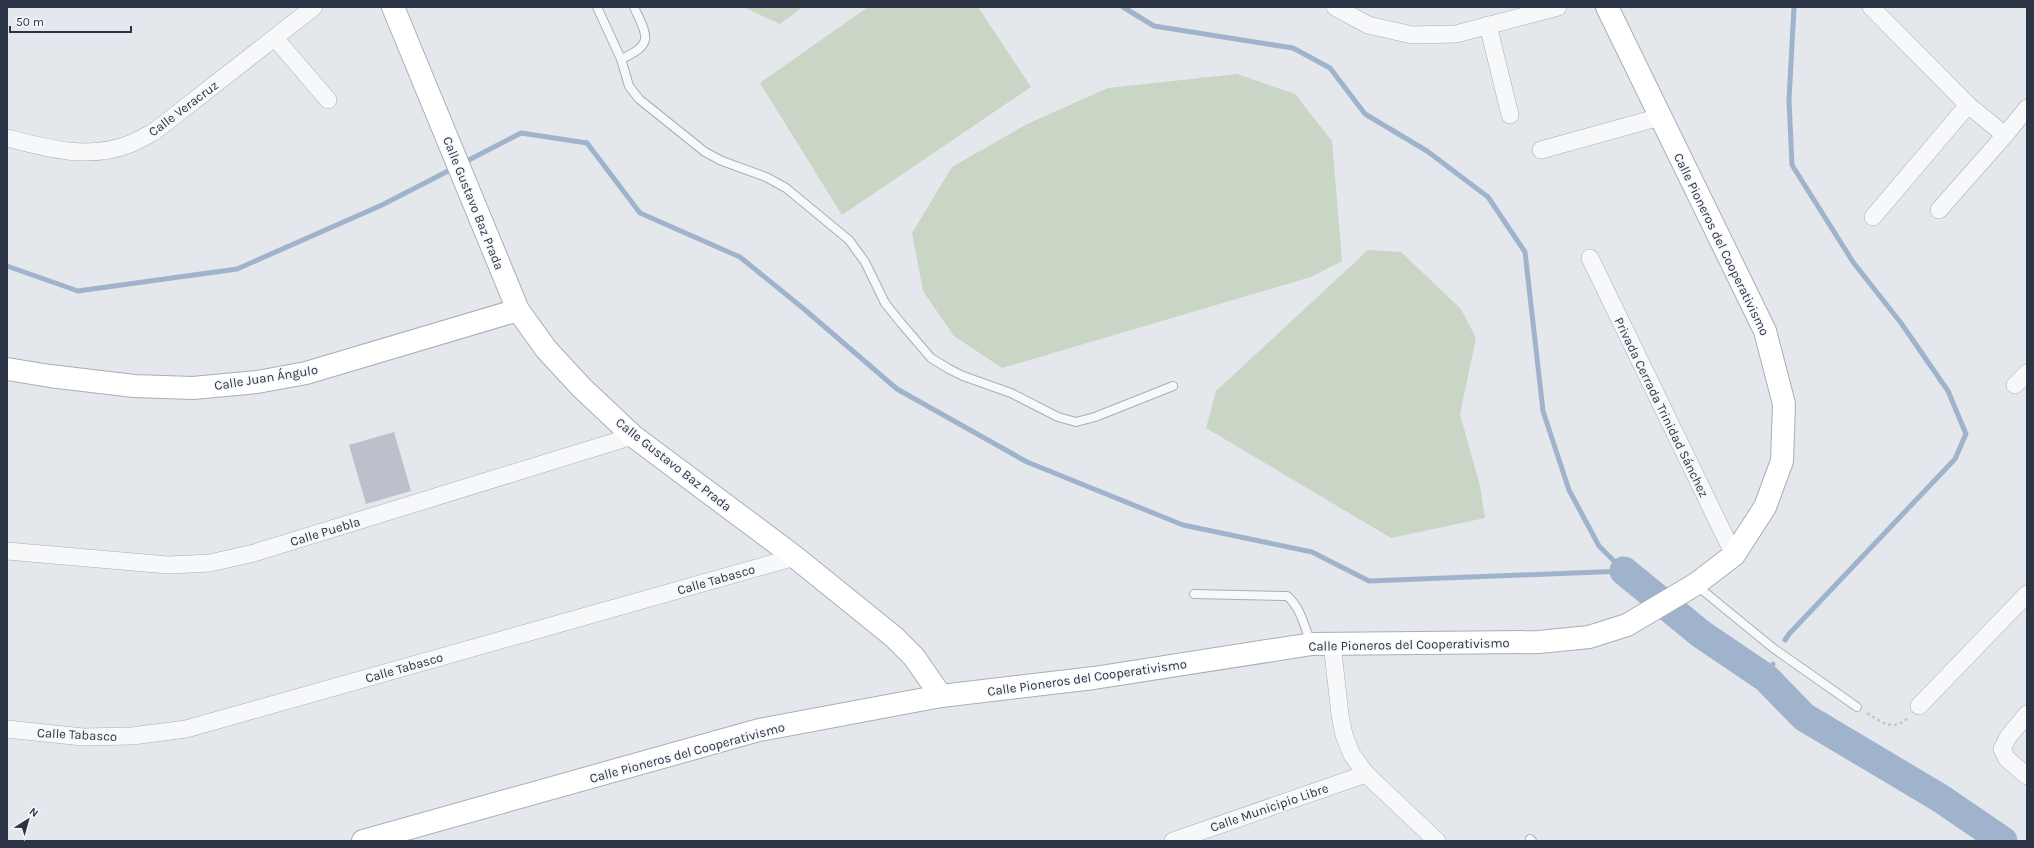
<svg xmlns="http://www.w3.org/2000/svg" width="2034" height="848" viewBox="0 0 2034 848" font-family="Karla,sans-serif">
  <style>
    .green { fill: #c9d6c5 }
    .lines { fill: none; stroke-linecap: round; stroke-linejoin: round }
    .stream { stroke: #9fb4cc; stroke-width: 5 }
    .river { stroke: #9fb4cc; stroke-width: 29 }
    .building { fill: #bbc0ca }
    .lane-casing { stroke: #a9aeb7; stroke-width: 10 }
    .street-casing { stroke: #a9aeb7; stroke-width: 18 }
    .secondary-casing { stroke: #a9aeb7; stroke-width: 24 }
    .path { stroke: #c2c5cb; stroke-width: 2.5; stroke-dasharray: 3 3; stroke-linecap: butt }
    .lane { stroke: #f7f8fa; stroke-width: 8 }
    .street { stroke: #f7f8fa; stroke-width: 17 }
    .secondary { stroke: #fff; stroke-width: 22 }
    .labels { text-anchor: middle; stroke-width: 3; stroke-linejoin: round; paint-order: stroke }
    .street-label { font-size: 13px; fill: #2b3445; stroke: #f4f6f9 }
  </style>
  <rect width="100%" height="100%" fill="#e4e7ec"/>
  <g class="green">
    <path d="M743 7H803L780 24Z"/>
    <path d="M868 7H978L1031 87 842 215 760 83Z"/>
    <path d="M1237 74 1295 94 1332 141 1342 261 1311 277 1002 368 954 336 923 291 912 233 952 167 1027 124 1108 88Z"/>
    <path d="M1368 250 1401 252 1461 309 1476 338 1460 414 1480 486 1485 518 1391 538 1206 428 1216 391Z"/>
  </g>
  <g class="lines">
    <g class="stream">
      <path d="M1123 7 1154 26 1293 48 1330 68 1365 114 1427 151 1488 197 1525 252 1543 411 1569 490 1599 546 1624 571"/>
      <path d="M463 163 521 133 587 143 640 213 740 257 804 309 897 389 1027 462 1183 525 1312 552 1369 581 1624 571"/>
      <path d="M7 266 78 291 237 269 382 205 454 168"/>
      <path d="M1785 640 1789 634 1955 459 1966 434 1948 391 1901 323 1853 262 1792 165 1789 100 1794 7"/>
      <path d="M1766 678 1773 664"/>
    </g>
    <path class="river" d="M1624 571 1701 634 1766 678 1804 717 1940 798 2003 841"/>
  </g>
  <path class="building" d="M394 432 411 491 366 504 349 445Z"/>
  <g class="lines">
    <defs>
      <g id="lane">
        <path d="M597 7 621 59C655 44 647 36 634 7"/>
        <path d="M621 59 629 86 639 99 705 152 722 161 766 177 786 188 849 240 865 262 885 303 901 323 931 358 949 369 963 376 1011 393 1058 417 1076 422 1095 417 1173 386"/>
        <path d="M1696 585 1773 648 1857 707"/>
        <path d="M1194 594 1287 596C1300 606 1305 628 1311 643"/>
        <path d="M1530 839 1532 841"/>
      </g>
      <g id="street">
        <path d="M1335 7 1368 25 1412 35 1456 34 1558 7"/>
        <path d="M1871 7 1968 105 2005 135"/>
        <path d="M1488 25 1510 115"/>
        <path d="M275 38 328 100"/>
        <path d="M7 138C46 148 87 160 127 145 137 142 146 136 155 131L314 7"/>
        <path d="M1541 150 1660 117"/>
        <path d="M1939 210 2005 135 2027 108"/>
        <path d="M1873 217 1968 105"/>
        <path d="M1590 258 1734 555"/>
        <path d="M2015 385 2027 373"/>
        <path d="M7 551 168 565 210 563 254 553 633 436"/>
        <path d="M1332 643 1340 715 1344 735 1352 755 1366 774 1437 841"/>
        <path d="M1919 706 2027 594"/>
        <path d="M2027 714 2008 737 2002 749 2007 759 2027 776"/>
        <path d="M7 729 83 737 132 736 186 729 795 557"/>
        <path d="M1173 841 1366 774"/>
      </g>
      <g id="secondary">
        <path d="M393 7 518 310 546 349 581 387 633 436 795 557 894 637 914 657 941 696"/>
        <path d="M7 369 50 376 134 386 193 388 257 382 306 373 518 310"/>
        <path d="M363 841 759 730 941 696 1094 678 1312 644 1539 642 1589 637 1627 625 1696 584 1734 555 1765 507 1782 461 1784 404 1765 331 1607 7"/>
      </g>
    </defs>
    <use href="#lane" class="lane-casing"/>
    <use href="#street" class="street-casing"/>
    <use href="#secondary" class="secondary-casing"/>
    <path class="path" d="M1867 713C1882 722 1892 732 1908 718"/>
    <use href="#lane" class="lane"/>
    <use href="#street" class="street"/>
    <use href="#secondary" class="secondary"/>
  </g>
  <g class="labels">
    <g class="street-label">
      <text transform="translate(183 108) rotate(-37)" y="5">Calle Veracruz</text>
      <text transform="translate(474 203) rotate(68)" y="5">Calle Gustavo Baz Prada</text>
      <text transform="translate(1722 244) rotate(64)" y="5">Calle Pioneros del Cooperativismo</text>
      <text transform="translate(266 377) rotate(-9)" y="5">Calle Juan Ángulo</text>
      <text transform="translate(1662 407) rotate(64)" y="5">Privada Cerrada Trinidad Sánchez</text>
      <text transform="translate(674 464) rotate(38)" y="5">Calle Gustavo Baz Prada</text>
      <text transform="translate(325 531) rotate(-17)" y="5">Calle Puebla</text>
      <text transform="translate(716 579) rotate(-16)" y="5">Calle Tabasco</text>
      <text transform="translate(1409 644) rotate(-1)" y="5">Calle Pioneros del Cooperativismo</text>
      <text transform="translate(404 667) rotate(-16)" y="5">Calle Tabasco</text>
      <text transform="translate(1087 677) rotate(-8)" y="5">Calle Pioneros del Cooperativismo</text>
      <text transform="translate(77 734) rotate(3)" y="5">Calle Tabasco</text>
      <text transform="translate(687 752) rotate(-15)" y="5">Calle Pioneros del Cooperativismo</text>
      <text transform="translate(1269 807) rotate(-19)" y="5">Calle Municipio Libre</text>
    </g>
  </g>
  <rect width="2034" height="848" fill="none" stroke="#2b3445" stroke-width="16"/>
  <g transform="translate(28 820) rotate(37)" stroke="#f4f6f9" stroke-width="3" paint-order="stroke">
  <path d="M0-3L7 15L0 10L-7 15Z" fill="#2b3445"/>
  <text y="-6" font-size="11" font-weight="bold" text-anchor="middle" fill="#2b3445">N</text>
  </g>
  <path d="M10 26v6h121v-6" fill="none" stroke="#2b3445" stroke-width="2"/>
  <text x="16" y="26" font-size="12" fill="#2b3445" stroke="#f4f6f9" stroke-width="3" paint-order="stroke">50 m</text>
</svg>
